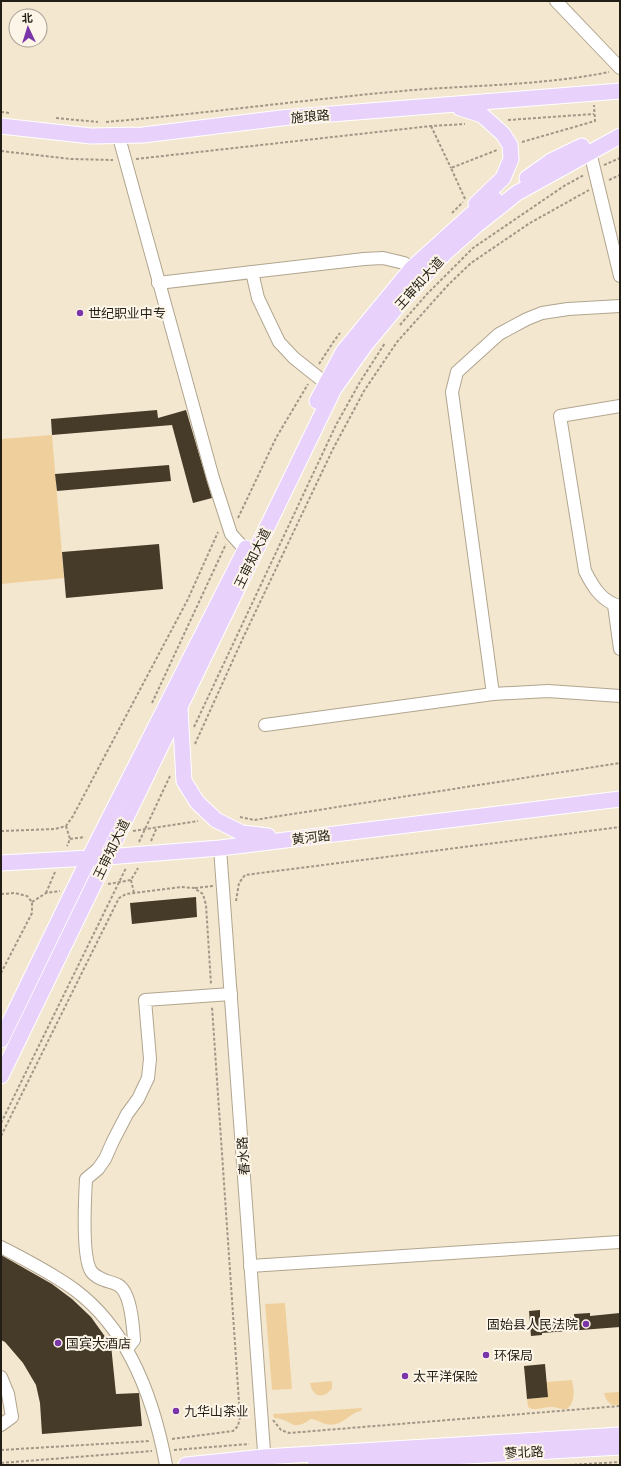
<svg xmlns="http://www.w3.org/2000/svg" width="621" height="1466" viewBox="0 0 621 1466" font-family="'DejaVu Sans','Noto Sans SC',sans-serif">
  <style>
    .green { fill: #efd09c }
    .building { fill: #453b28 }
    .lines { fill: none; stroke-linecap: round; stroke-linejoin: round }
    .minor-casing { stroke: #b1a58f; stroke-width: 14 }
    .major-casing { stroke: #fff; stroke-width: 17 }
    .path { stroke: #a19786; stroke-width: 2; stroke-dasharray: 3 2; stroke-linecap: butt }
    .minor { stroke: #fff; stroke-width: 12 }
    .major { stroke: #e8d1fb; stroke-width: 15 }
    .poi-dot { fill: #7a35a9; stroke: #fdf5e7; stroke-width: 1.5 }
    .labels { text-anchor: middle; stroke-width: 4; stroke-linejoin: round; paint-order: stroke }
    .street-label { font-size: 13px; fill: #221d15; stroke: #fdf5e7 }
    .poi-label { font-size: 13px; fill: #221d15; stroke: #fdf5e7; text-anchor: start }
  </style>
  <rect width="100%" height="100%" fill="#f4e7d0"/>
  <g class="green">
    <path d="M52 435 64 578 1 584V439Z"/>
    <path d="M285 1303 292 1389 272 1390 265 1304Z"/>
    <path d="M572 1380C574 1391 576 1401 567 1409 561 1410 557 1407 551 1407 543 1407 535 1412 528 1407L527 1399 547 1397 546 1382Z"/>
    <path d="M332 1381V1388C324 1400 312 1397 310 1383Z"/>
    <path d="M620 1392V1404C611 1408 606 1401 604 1393Z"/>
    <path d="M362 1408 361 1411C352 1412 345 1422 336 1424 325 1427 320 1420 311 1419 291 1433 293 1419 274 1418L273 1414Z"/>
  </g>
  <g class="building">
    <path d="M157 410 158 418 186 410 212 498 193 503 172 425 52 435 51 419Z"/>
    <path d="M169 465 171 481 57 491 55 474Z"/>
    <path d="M159 544 163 589 66 598 62 552Z"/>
    <path d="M196 897 197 917 132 924 130 903Z"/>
    <path d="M1 1255 52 1284 72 1299 91 1317 111 1345 116 1394 139 1393 142 1426 42 1434 40 1403 36 1385 23 1363 5 1342 1 1340Z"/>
    <path d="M540 1310V1320L574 1317V1314L590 1313V1316L620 1313V1327L542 1333V1335L531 1336 529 1311Z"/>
    <path d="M545 1364 548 1397 527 1399 524 1366Z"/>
  </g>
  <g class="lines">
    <defs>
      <g id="minor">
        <path d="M556 1 620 68"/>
        <path d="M120 141 213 478 231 534 250 555"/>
        <path d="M590 152 620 276"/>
        <path d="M252 272 258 298 279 342 294 358 333 389"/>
        <path d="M158 283 364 259 383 258 404 263 418 273"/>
        <path d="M620 306 568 309 542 313 527 319 499 334 457 372 452 392 493 694 548 691 620 696"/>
        <path d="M620 406 560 416 585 571C593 587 602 602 620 606"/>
        <path d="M614 605 620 649"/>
        <path d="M265 725 493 694"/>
        <path d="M220 848 265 1465"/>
        <path d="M1 1247C26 1260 52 1273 75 1290 130 1331 154 1400 166 1465"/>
        <path d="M250 1266 620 1242"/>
        <path d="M127 1349 134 1340C133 1326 131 1292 118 1285 110 1281 97 1280 91 1271 82 1257 85 1197 86 1179L98 1169 105 1159 113 1141 127 1114 138 1099 148 1078 150 1059 145 1000 231 994"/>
        <path d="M1 1377 8 1394 12 1417 1 1425"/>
      </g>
      <g id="major">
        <path d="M460 108 482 115 503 134 510 145 511 159 503 178 476 204"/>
        <path d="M1 126 91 136 143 135 281 118 620 91"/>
        <path d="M527 178 551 161 582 146"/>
        <path d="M317 401 343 352 412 268 474 212 495 199"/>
        <path d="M180 709 184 781 197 802 216 820 242 833 268 836"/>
        <path d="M1 863 107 857 220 848 620 799"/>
        <path d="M1 1040 89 858 246 548"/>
        <path d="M1 1076 334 389 366 344 396 308 444 254 478 224 517 193 620 136"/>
        <path d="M186 1465 264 1457 620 1435"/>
        <path d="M315 1465 620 1447"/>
      </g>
    </defs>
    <use href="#minor" class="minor-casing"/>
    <use href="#major" class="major-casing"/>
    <g class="path">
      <path d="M1 112 10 113"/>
      <path d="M56 118 98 122"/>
      <path d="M508 120 594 114"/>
      <path d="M106 122C209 113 311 99 413 90 479 85 545 85 609 72"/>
      <path d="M431 126 451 168"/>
      <path d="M522 142 595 121 594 105"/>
      <path d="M1 151 71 159 113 160"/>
      <path d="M136 159 431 126 465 124"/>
      <path d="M604 165 620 158"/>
      <path d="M609 180 620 175"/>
      <path d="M465 199 451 168 497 150"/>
      <path d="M452 213 463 202"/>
      <path d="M400 325 427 294 473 248 564 186 584 175"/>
      <path d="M319 364 334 341 340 333"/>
      <path d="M238 518 276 438 308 384"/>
      <path d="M152 703 226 544"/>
      <path d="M194 727 336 425 360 382 385 343"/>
      <path d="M195 744 243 638 333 449 364 391 397 342 448 285 471 263 530 223 589 190"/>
      <path d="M240 817 254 820 620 763"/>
      <path d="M66 826 70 839 67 846"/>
      <path d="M1 831 55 829 66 826 73 816 188 599 218 532"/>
      <path d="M133 831 198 821"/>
      <path d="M70 839 85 837"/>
      <path d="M151 841 157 827"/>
      <path d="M139 842 170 776"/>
      <path d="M131 880 134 893"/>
      <path d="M108 884 131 880 138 868"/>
      <path d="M195 888 213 886"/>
      <path d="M46 893 55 872"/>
      <path d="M1 894 15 893 27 896 32 902V913L1 973"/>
      <path d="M236 901 239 883 245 875 620 827"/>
      <path d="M32 902 46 893 60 891"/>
      <path d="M1 1123 126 868"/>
      <path d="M1 1136 119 898 126 894 181 887 194 888 203 894 206 905 211 984"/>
      <path d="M273 1420 281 1430 289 1433 620 1406"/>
      <path d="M172 1439 233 1431 238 1426 240 1417 212 1007"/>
      <path d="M1 1450 150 1441"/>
      <path d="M174 1450 249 1444"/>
      <path d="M1 1463 152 1451"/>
      <path d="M569 1465 620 1462"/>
    </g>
    <use href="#minor" class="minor"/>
    <use href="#major" class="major"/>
  </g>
  <g class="poi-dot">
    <circle cx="80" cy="313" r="4"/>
    <circle cx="586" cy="1324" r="4"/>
    <circle cx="58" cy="1343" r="4"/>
    <circle cx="486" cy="1355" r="4"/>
    <circle cx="405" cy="1376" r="4"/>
    <circle cx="176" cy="1411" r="4"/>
  </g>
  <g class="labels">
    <g class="street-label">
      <text transform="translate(310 116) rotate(-5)" y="5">施琅路</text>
      <text transform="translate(419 283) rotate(-48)" y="5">王审知大道</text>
      <text transform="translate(252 558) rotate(-64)" y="5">王审知大道</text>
      <text transform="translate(311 837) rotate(-7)" y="5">黄河路</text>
      <text transform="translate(111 849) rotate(-64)" y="5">王审知大道</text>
      <text transform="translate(243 1156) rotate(-94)" y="5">春水路</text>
      <text transform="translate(524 1452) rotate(-3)" y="5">蓼北路</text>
    </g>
    <g class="poi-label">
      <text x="88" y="318">世纪职业中专</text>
      <text x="578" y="1329" text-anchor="end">固始县人民法院</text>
      <text x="66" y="1348">国宾大酒店</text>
      <text x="494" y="1360">环保局</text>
      <text x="413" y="1381">太平洋保险</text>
      <text x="184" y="1416">九华山茶业</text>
    </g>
  </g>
  <rect width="621" height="1466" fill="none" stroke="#221d15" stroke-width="4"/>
  <g transform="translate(28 28) rotate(356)"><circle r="19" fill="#fdf5e7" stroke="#a59f93"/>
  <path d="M0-3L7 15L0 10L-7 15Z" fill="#7a35a9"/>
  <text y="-6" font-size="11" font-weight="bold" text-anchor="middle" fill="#221d15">北</text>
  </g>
</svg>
